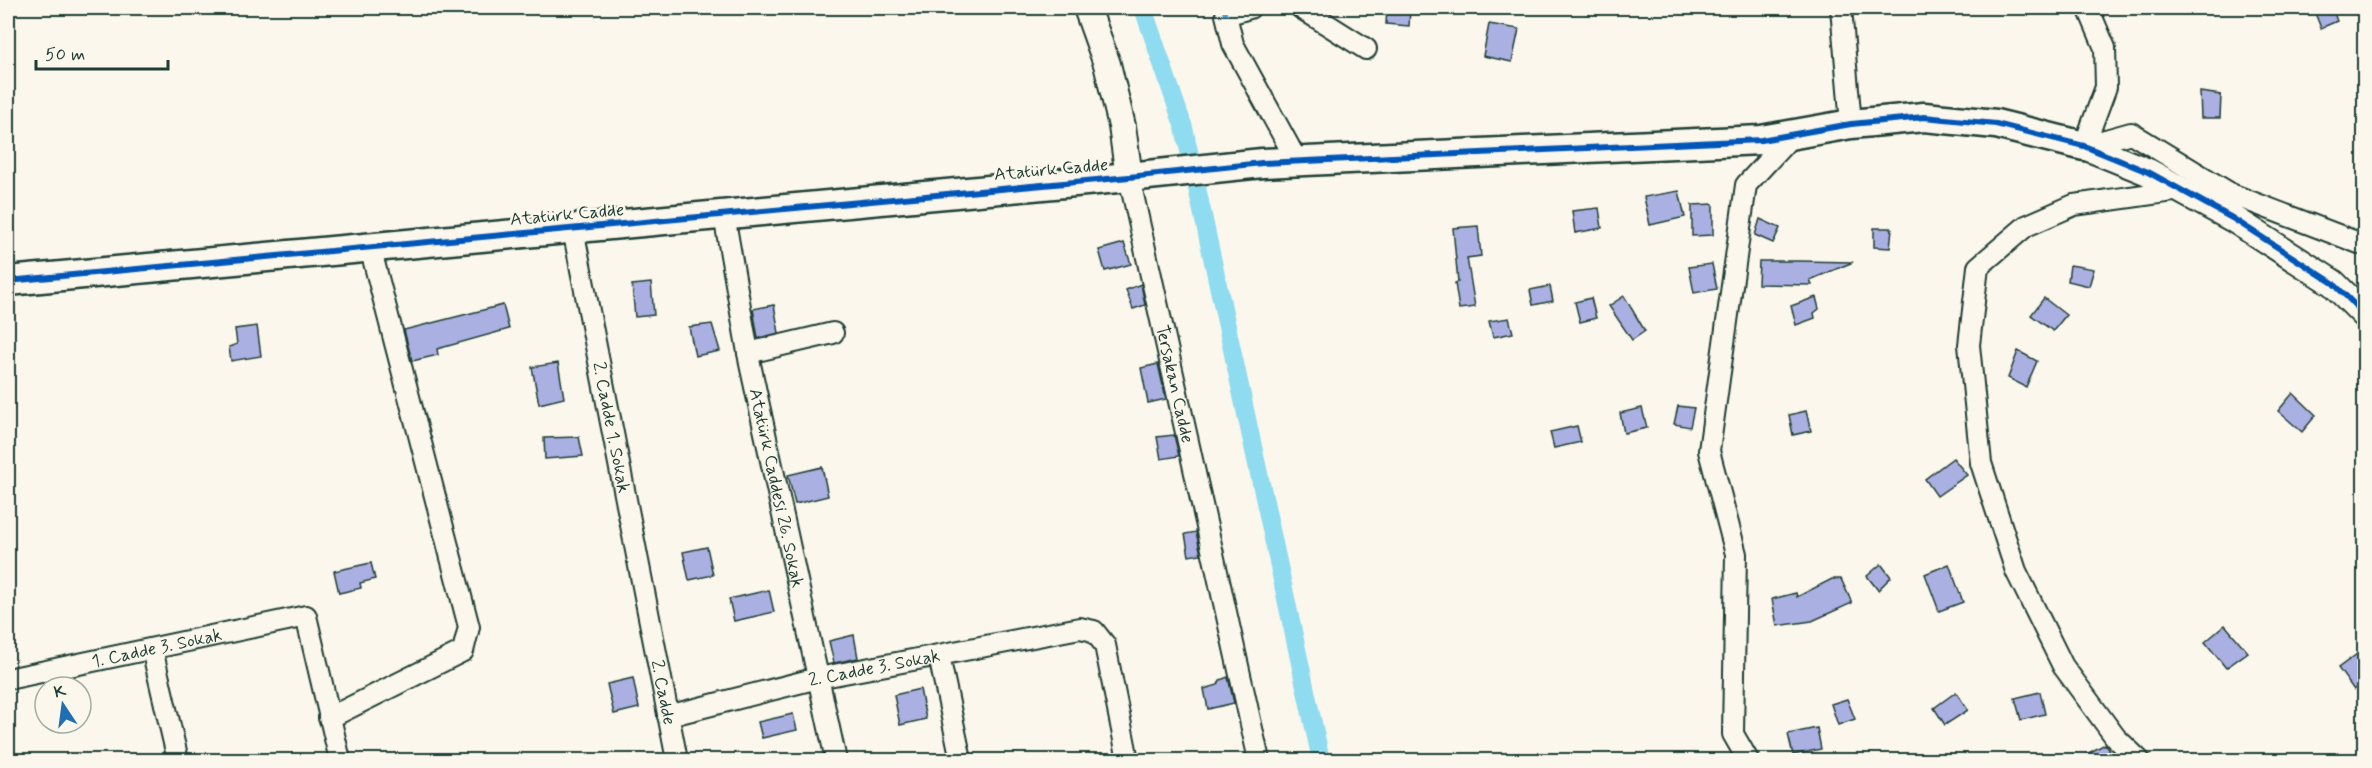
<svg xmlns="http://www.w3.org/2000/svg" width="2372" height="768" viewBox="0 0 2372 768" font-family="Mynerve,sans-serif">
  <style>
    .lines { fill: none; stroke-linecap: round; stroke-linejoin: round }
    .canal { stroke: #8fdbef; stroke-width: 18 }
    .building { fill: #aab0e1; stroke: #1f3d34; stroke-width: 1.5 }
    .minor-casing { stroke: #1f3d34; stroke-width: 24 }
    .tertiary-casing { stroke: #1f3d34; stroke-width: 30 }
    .secondary-casing { stroke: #1f3d34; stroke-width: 33 }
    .minor { stroke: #fbf7ec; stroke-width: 20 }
    .tertiary { stroke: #fbf7ec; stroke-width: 26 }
    .secondary { stroke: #fbf7ec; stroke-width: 28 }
    .quiet { stroke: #3fa9f5; stroke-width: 4.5; stroke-dasharray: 9 4.5; stroke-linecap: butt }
    .cycleway-casing { stroke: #fbf7ec; stroke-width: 10 }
    .cycleway { stroke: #0057b8; stroke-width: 6 }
    .labels { text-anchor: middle; stroke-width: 5; stroke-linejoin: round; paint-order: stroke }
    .street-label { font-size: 18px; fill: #1f3d34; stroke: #fbf7ec }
  </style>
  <rect width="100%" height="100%" fill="#fbf7ec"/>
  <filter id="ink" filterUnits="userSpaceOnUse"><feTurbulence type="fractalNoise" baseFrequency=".0167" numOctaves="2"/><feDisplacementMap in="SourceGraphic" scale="12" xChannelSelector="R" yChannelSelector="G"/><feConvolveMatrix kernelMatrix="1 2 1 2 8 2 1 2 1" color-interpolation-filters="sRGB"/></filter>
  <g filter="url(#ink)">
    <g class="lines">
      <path class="canal" d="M1143 8 1184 128 1321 760"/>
    </g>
    <g class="building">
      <path d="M1387 8H1410L1409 26 1386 24Z"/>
      <path d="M2313 8H2332L2337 21 2321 28Z"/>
      <path d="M1489 24 1519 29 1512 62 1483 56Z"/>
      <path d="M2200 92 2221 95 2220 118H2201Z"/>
      <path d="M1679 191 1685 217 1650 225 1644 197Z"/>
      <path d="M1713 204V235L1692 236V205Z"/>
      <path d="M1599 208 1602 228 1575 233 1572 211Z"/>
      <path d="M1760 219 1780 228 1773 243 1755 235Z"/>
      <path d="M1478 226 1481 256 1467 258 1475 307 1459 309 1455 283 1458 282 1453 228Z"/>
      <path d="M1874 228H1892L1890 248 1874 247Z"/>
      <path d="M1124 243 1131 264 1105 271 1099 250Z"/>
      <path d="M1759 261H1799L1853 262 1810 280 1812 285 1758 284Z"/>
      <path d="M1712 264 1717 289 1694 293 1689 267Z"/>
      <path d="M2070 265 2094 269 2089 286 2068 281Z"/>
      <path d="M651 283 654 315 635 317 632 285Z"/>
      <path d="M1141 284 1145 305 1133 309 1126 290Z"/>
      <path d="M1550 286 1553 301 1533 305 1530 290Z"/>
      <path d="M1624 296 1645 331 1632 340 1609 306Z"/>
      <path d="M1816 297 1819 309 1814 313 1815 318 1796 325 1791 306Z"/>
      <path d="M1591 298 1596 318 1580 322 1575 302Z"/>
      <path d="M2044 298 2066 315 2053 331 2031 315Z"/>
      <path d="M503 305 509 329 437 349 438 355 412 361 404 330Z"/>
      <path d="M774 305 779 333 758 338 753 309Z"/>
      <path d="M1509 318 1513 333 1493 337 1489 321Z"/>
      <path d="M712 324 720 351 695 356 689 327Z"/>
      <path d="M257 326 261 356 231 361 229 347 237 344 235 329Z"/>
      <path d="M2018 351 2037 361 2026 387 2008 378Z"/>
      <path d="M558 363 564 398 539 404 532 367Z"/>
      <path d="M1158 364 1166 399 1148 403 1141 368Z"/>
      <path d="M2293 393 2316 415 2302 432 2278 411Z"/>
      <path d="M1678 406 1694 408 1690 427 1674 424Z"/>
      <path d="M1642 408 1647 428 1624 433 1620 413Z"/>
      <path d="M1806 411 1811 431 1793 435 1789 415Z"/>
      <path d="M1577 426 1581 442 1554 448 1550 432Z"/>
      <path d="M1174 435 1179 456 1161 459 1157 437Z"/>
      <path d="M579 437 583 456 545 459 544 438Z"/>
      <path d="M1953 458 1967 475 1937 496 1925 479Z"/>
      <path d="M822 467 828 496 795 504 788 475Z"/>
      <path d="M1196 532 1201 554 1189 556 1185 534Z"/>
      <path d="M707 547 713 575 689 580 683 552Z"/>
      <path d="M371 563 375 579 360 583 361 588 339 593 334 571Z"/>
      <path d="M1881 564 1891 577 1878 590 1867 576Z"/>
      <path d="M1949 564 1963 602 1939 611 1925 574Z"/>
      <path d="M1832 579H1841L1852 603 1812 621 1777 626 1772 599 1796 593 1797 597Z"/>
      <path d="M769 590 774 612 734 621 729 599Z"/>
      <path d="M2225 625 2248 652 2226 668 2205 642Z"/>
      <path d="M854 635 858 658 834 663 829 641Z"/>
      <path d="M2364 649V683L2354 690 2338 668Z"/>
      <path d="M1228 677 1234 703 1208 709 1204 689 1218 685 1220 680Z"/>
      <path d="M633 678 639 708 614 714 607 684Z"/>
      <path d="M920 689 926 719 900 725 894 695Z"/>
      <path d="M1956 692 1968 710 1945 725 1934 708Z"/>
      <path d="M2040 692 2045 714 2021 720 2015 698Z"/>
      <path d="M1847 699 1855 719 1838 725 1831 704Z"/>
      <path d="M793 714 797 730 762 738 758 722Z"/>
      <path d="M1817 728 1821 749 1793 755 1788 734Z"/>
      <path d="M2105 744 2116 760H2076Z"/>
    </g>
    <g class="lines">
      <defs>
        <g id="minor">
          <path d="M1250 8 1226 15 1233 44 1297 161"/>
          <path d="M1301 8 1366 49"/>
          <path d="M1841 8 1851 124"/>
          <path d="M2084 146 2131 133 2231 194 2364 245"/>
          <path d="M2084 146 2106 87 2105 48 2088 8"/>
          <path id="s1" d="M1129 177 1259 760"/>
          <path id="s2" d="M724 215 750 364 836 760"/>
          <path id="s3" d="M573 229 677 760"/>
          <path d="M748 353 833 333"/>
          <path d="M152 649 178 760"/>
          <path d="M939 656 961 760"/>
          <path id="s4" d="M8 679 306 616 340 760"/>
          <path id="s5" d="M668 716 818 678 1080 628 1094 631 1105 645 1128 760"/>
          <path d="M329 718 463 651 469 627 370 247"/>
          <path d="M1748 760 1733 734 1736 554 1709 451 1746 185 1794 133"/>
          <path d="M2139 760 2116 738 2063 666 2016 571 1981 463 1969 345 1978 267 2026 226 2074 205 2180 190"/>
        </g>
        <g id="tertiary">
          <path d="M1087 8 1107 64 1122 126 1129 177"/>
          <path d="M2084 146 2148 172 2232 218 2333 283 2364 314"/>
        </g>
        <path id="secondary" d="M8 281 1129 177 1262 163 1761 140 1851 124 1924 117 1996 124 2084 146"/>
      </defs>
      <use href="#minor" class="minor-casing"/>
      <use href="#tertiary" class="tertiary-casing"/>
      <use href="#secondary" class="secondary-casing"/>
      <use href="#minor" class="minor"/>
      <use href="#tertiary" class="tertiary"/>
      <use href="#secondary" class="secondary"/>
      <path class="quiet" d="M1223 8 1226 15"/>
      <defs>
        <path id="cycleway" d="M8 281 1129 177 1262 163 1761 140 1851 124 1924 117 1996 124 2084 146 2148 172 2232 218 2333 283 2364 314"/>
      </defs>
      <use href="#cycleway" class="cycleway-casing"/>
      <use href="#cycleway" class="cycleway"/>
    </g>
  </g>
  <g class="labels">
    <g class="street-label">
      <text transform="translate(1051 169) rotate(-5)" y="6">Atatürk Cadde</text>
      <text transform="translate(567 214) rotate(-5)" y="6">Atatürk Cadde</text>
      <text dy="6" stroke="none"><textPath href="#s1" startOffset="212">Tersakan Cadde</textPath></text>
      <text dy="6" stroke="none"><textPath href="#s3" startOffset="202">2. Cadde 1. Sokak</textPath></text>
      <text dy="6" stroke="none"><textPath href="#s2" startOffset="278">Atatürk Caddesi 26. Sokak</textPath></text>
      <text dy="6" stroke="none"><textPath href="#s4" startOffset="152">1. Cadde 3. Sokak</textPath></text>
      <text dy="6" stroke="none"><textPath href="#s5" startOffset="212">2. Cadde 3. Sokak</textPath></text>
      <text dy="6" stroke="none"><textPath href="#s3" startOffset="472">2. Cadde</textPath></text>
    </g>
  </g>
  <rect width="2372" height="768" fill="none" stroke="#fbf7ec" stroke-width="30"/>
  <rect x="15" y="15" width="2342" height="738" fill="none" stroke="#1f3d34" stroke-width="2" filter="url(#ink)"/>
  <g transform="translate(63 705) rotate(347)"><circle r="28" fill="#fbf7ec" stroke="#a3ada2" stroke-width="1.5"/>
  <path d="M0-4.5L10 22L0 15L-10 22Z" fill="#1f6fb2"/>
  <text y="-9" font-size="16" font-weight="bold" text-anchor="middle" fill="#1f3d34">K</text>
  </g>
  <path d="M36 60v9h132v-9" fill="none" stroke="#1f3d34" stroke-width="3"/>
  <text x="45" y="60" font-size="18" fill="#1f3d34" stroke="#fbf7ec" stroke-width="4.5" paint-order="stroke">50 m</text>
</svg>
